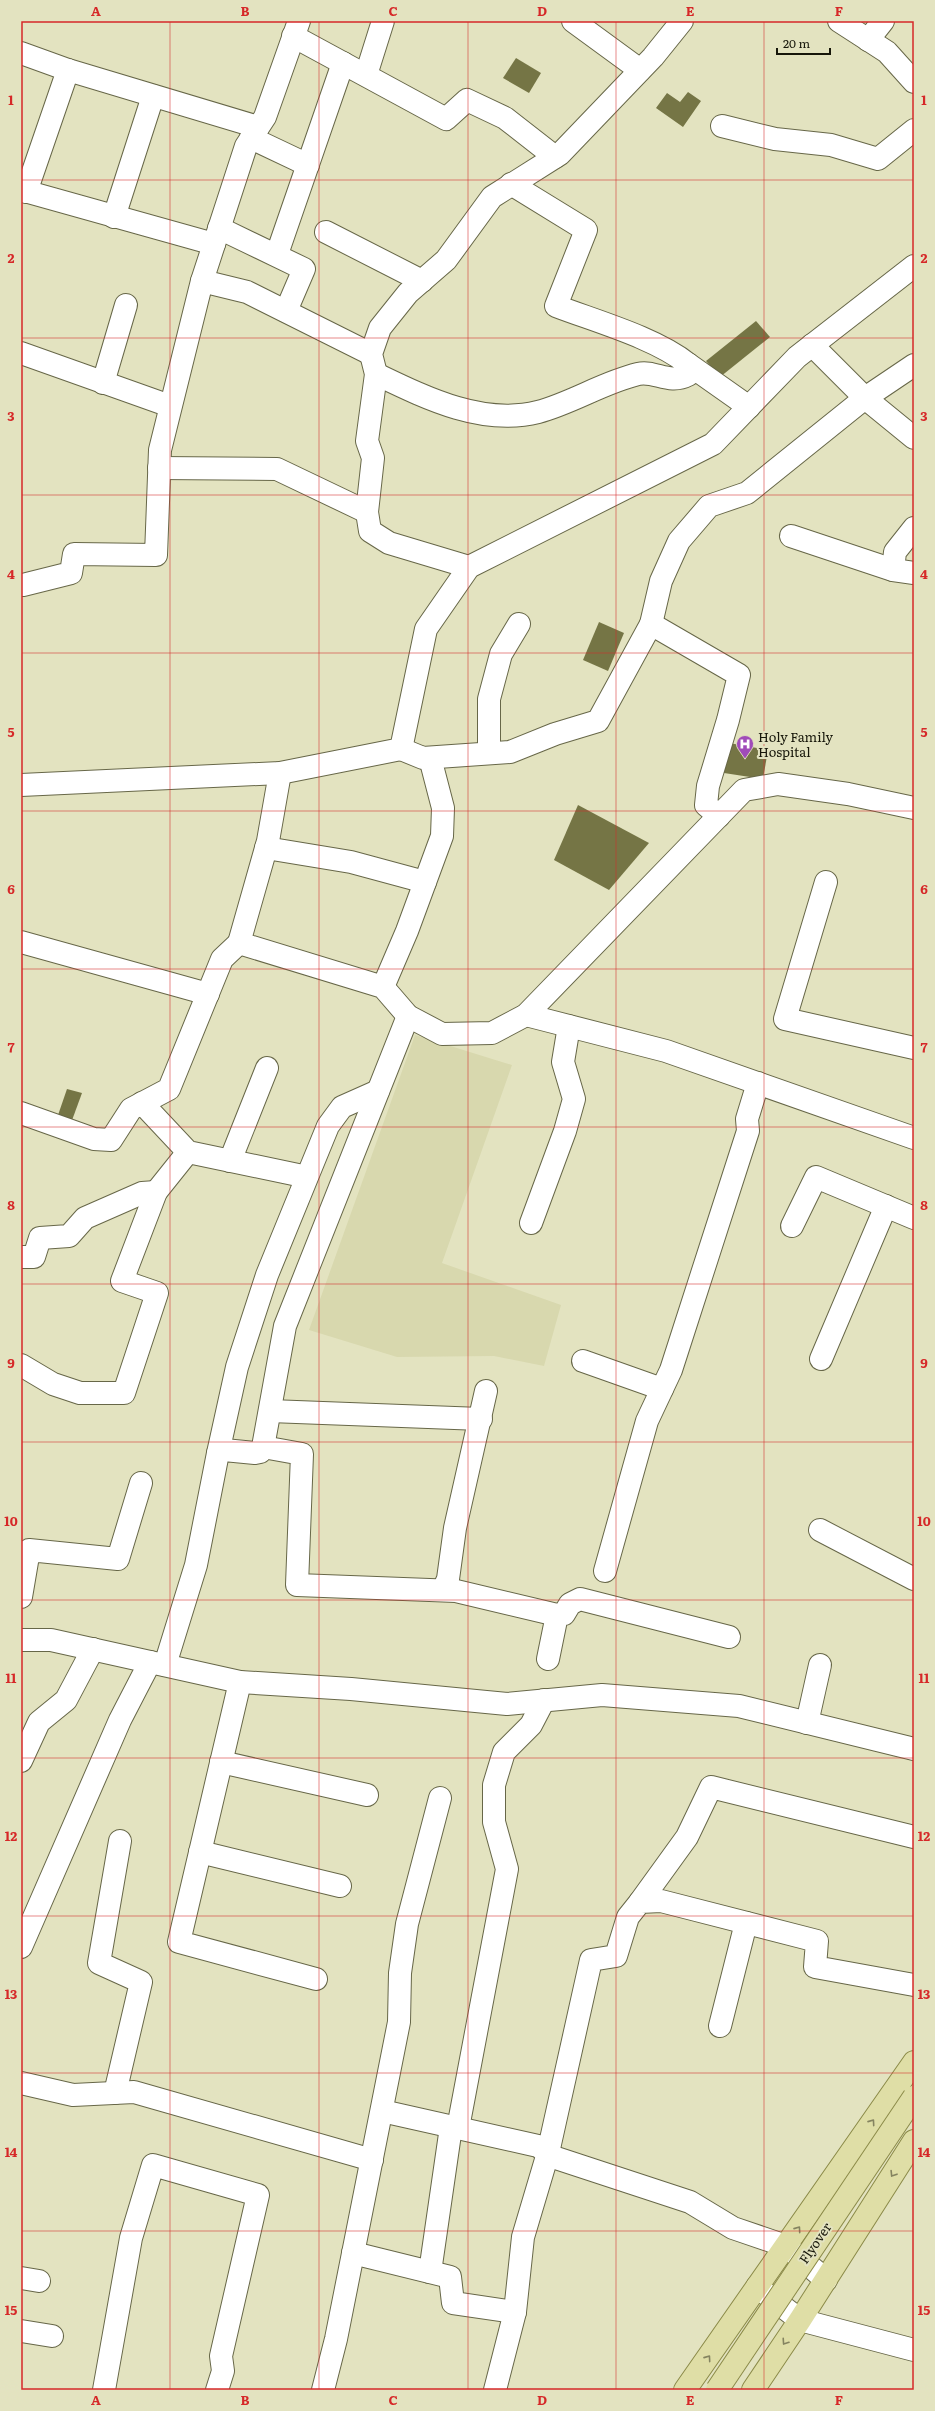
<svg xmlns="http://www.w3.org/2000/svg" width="935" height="2411" viewBox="0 0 935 2411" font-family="Literata,serif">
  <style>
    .built { fill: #d8d8ae }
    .building { fill: #757545 }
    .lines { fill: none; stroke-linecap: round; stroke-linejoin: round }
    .minor-casing { stroke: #676748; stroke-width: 24 }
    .major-casing { stroke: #8b8a48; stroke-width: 24 }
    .minor { stroke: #fff; stroke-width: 22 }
    .major { stroke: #dfdea6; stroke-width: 22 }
    .major-bridge-casing { stroke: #8b8a48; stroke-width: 24; stroke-linecap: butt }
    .major-bridge { stroke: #dfdea6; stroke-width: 22 }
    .oneway { stroke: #858460 }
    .grid { fill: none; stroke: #d62828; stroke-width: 1; stroke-opacity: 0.55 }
    .labels { text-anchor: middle; stroke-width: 4; stroke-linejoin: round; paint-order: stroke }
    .poi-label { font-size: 13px; fill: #17170a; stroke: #e3e3c0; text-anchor: start }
    .street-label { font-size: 13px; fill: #17170a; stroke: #e3e3c0 }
    .neatline { fill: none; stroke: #d62828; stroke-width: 1.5 }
    .grid-label { font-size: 13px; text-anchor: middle; font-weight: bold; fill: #d62828 }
  </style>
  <rect width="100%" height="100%" fill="#e3e3c0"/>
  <path class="built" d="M415 1035 512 1065 442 1263 561 1305 544 1366 494 1356 397 1357 309 1330Z"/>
  <g class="building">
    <path d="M516 58 541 73 529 93 503 78Z"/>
    <path d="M688 92 701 101 683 127 656 108 667 93 680 102Z"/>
    <path d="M756 321 770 337 720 377 706 361Z"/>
    <path d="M599 622 624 633 608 671 583 660Z"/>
    <path d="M729 743 768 750 763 779 724 773Z"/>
    <path d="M578 805 649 843 609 890 554 860Z"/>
    <path d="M67 1089 82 1093 71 1123 57 1118Z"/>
  </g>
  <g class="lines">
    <defs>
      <g id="minor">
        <path d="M573 21 640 70"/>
        <path d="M839 21 887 52 914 82"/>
        <path d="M293 36 446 119 467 100 505 118 555 157"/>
        <path d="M868 40 883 21"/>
        <path d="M21 53 68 70 258 127"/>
        <path d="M366 75 383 21"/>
        <path d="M722 126 775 139 831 145 878 159 914 130"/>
        <path d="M251 138 308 165"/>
        <path d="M21 190 214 244"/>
        <path d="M26 192 68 70"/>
        <path d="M114 217 153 96"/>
        <path d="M219 228 304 269 286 311"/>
        <path d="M326 232 422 281"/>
        <path d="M277 254 343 63"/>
        <path d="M202 281 247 292 371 354"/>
        <path d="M812 345 865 398 914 438"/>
        <path d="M21 353 170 406"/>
        <path d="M688 364 749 407"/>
        <path d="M376 374C426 398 482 426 538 412 572 403 604 382 638 374 655 370 669 385 688 375V364C656 338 595 321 556 306L586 230 511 184"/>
        <path d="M103 383 126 305"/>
        <path d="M159 468 277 469 367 512"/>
        <path d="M791 536 893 570 914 573"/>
        <path d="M469 567 389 543 370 531 367 512 373 458 367 441 376 374 371 354 380 328 408 293 446 260 492 197 560 154 653 57 682 21"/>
        <path d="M893 570 895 552 914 528"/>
        <path d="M23 585 71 573 74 554 156 555 160 450 202 281 246 146 265 117 299 21"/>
        <path d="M651 624 661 581 679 541 709 506 747 493 865 398 914 365"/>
        <path d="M401 749 423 758 510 752 555 734 598 721 651 624 739 675 728 720 708 786 706 805 719 816"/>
        <path d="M489 753V699L501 654 519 624"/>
        <path d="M280 773 268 841 239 943 383 987 408 1016 442 1034 492 1033 526 1015 744 790 778 784 848 794 914 808"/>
        <path d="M21 785 280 773 401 749 426 629 469 567 713 444 797 357 914 266"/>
        <path d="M266 848 351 862 425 882"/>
        <path d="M826 882 785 1019 914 1048"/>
        <path d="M21 942 208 994"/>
        <path d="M383 987 407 931 442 836 443 808 430 758"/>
        <path d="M526 1015 666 1051 914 1138"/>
        <path d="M142 1103 188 1152 298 1175"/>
        <path d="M21 1113 94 1139 111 1140 131 1109 169 1089 222 959 239 943"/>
        <path d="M230 1161 267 1068"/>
        <path d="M531 1223 565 1131 574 1099 563 1062 569 1026"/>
        <path d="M792 1226 816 1177 914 1218"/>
        <path d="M21 1257H34L40 1238 69 1236 85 1218 142 1193 156 1192"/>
        <path d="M821 1359 886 1206"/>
        <path d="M583 1361 662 1389"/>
        <path d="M21 1365 53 1384 80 1393H124L157 1293 122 1281 156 1192 188 1152"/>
        <path d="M270 1411 481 1419"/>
        <path d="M263 1447 302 1454 297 1585 456 1591 557 1615"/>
        <path d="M218 1453 237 1367 267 1275 328 1126 342 1107 378 1091"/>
        <path d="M820 1530 914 1579"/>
        <path d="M605 1571 647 1421 671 1370 748 1131 747 1119 758 1083"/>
        <path d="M443 1590 448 1579 455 1528 486 1391"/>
        <path d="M21 1597 29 1550 118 1559 141 1483"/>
        <path d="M21 1640H51L240 1682 351 1689 507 1704 602 1695 739 1706 914 1749"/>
        <path d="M548 1659 557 1615 564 1614 570 1604 580 1599 729 1637"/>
        <path d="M165 1665 196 1565 218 1453 224 1450 255 1453 260 1452 263 1447 285 1326 408 1016"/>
        <path d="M240 1682 179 1942 316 1979"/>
        <path d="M807 1723 820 1665"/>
        <path d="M21 1761 39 1722 66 1700 93 1649"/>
        <path d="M221 1762 367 1795"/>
        <path d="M200 1852 340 1886"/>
        <path d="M640 1902 687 1837 711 1787 914 1837"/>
        <path d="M21 1947 120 1720 150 1662"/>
        <path d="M720 2026 746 1923"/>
        <path d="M21 2083 73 2095 134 2092 372 2160"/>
        <path d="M115 2093 141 1982 99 1963 120 1841"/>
        <path d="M382 2111 538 2146 553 2157 690 2202 733 2228 786 2246 826 2280"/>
        <path d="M458 2128 507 1869 494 1822V1785L504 1752 531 1725 544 1700"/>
        <path d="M353 2253 450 2277 453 2303 515 2312"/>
        <path d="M430 2272 451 2127"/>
        <path d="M21 2278 39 2281"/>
        <path d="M757 2287 800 2320 914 2350"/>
        <path d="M21 2331 52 2336"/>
        <path d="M104 2390 131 2238 153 2165 258 2195 221 2356 223 2371 217 2390"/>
        <path d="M323 2390 336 2339 399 2022 400 1973 407 1924 440 1798"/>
        <path d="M495 2390 515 2312 523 2237 548 2153 591 1960 616 1956 628 1917 640 1902 661 1901 817 1941 815 1967 914 1985"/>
      </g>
      <g id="major">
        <path d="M685 2390 914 2062"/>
        <path d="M753 2390 800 2320 914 2141"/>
      </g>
    </defs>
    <use href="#minor" class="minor-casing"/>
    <use href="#major" class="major-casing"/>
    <use href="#minor" class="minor"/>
    <use href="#major" class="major"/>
    <defs>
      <path id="major-bridge" d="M717 2390 914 2097"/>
    </defs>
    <use href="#major-bridge" class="major-bridge-casing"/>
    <use href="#major-bridge" class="major-bridge"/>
  </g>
  <defs><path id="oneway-chevron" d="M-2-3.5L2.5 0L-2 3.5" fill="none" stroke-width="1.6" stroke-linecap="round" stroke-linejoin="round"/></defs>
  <g class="oneway">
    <use href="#oneway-chevron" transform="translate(872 2122) rotate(-55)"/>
    <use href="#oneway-chevron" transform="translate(893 2174) rotate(122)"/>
    <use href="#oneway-chevron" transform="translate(798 2229) rotate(-55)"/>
    <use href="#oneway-chevron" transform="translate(785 2342) rotate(124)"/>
    <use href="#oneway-chevron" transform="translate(708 2358) rotate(-55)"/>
  </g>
  <path class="grid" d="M170 21V2390M319 21V2390M468 21V2390M616 21V2390M764 21V2390M21 180H914M21 338H914M21 495H914M21 653H914M21 811H914M21 969H914M21 1127H914M21 1284H914M21 1442H914M21 1600H914M21 1758H914M21 1916H914M21 2073H914M21 2231H914"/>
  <defs>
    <symbol id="hospital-pin" viewBox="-11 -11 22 30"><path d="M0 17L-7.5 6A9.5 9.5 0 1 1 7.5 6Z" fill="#a04bb9" stroke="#e3e3c0"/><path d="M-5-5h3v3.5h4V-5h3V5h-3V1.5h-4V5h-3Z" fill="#fff"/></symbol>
  </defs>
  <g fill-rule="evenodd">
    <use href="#hospital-pin" x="735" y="734" width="20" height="27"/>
  </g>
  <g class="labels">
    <g class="poi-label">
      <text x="758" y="742">Holy Family<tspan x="758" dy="15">Hospital</tspan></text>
    </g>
    <g class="street-label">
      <text transform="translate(815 2243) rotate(-56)" y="5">Flyover</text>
    </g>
  </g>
  <rect width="935" height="2411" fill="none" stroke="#e3e3c0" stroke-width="44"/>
  <path d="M777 48v6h53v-6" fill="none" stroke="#17170a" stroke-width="2"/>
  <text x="783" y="48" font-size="12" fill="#17170a" stroke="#e3e3c0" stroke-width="3" paint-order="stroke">20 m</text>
  <rect x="22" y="22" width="891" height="2367" class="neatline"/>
  <g class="grid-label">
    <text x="96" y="16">A</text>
    <text x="245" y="16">B</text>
    <text x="393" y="16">C</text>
    <text x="542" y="16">D</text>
    <text x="690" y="16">E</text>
    <text x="839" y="16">F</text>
    <text x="11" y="105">1</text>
    <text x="924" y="105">1</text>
    <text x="11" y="263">2</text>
    <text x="924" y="263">2</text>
    <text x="11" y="421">3</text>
    <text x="924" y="421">3</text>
    <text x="11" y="579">4</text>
    <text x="924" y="579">4</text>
    <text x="11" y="737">5</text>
    <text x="924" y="737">5</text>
    <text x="11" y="894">6</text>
    <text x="924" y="894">6</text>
    <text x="11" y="1052">7</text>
    <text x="924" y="1052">7</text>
    <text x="11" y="1210">8</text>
    <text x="924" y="1210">8</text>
    <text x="11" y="1368">9</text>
    <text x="924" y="1368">9</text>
    <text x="11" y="1526">10</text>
    <text x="924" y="1526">10</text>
    <text x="11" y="1683">11</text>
    <text x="924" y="1683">11</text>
    <text x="11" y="1841">12</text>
    <text x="924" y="1841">12</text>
    <text x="11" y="1999">13</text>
    <text x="924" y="1999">13</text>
    <text x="11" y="2157">14</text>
    <text x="924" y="2157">14</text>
    <text x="11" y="2315">15</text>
    <text x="924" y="2315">15</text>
    <text x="96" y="2405">A</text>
    <text x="245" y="2405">B</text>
    <text x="393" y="2405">C</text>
    <text x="542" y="2405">D</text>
    <text x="690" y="2405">E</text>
    <text x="839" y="2405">F</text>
  </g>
</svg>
